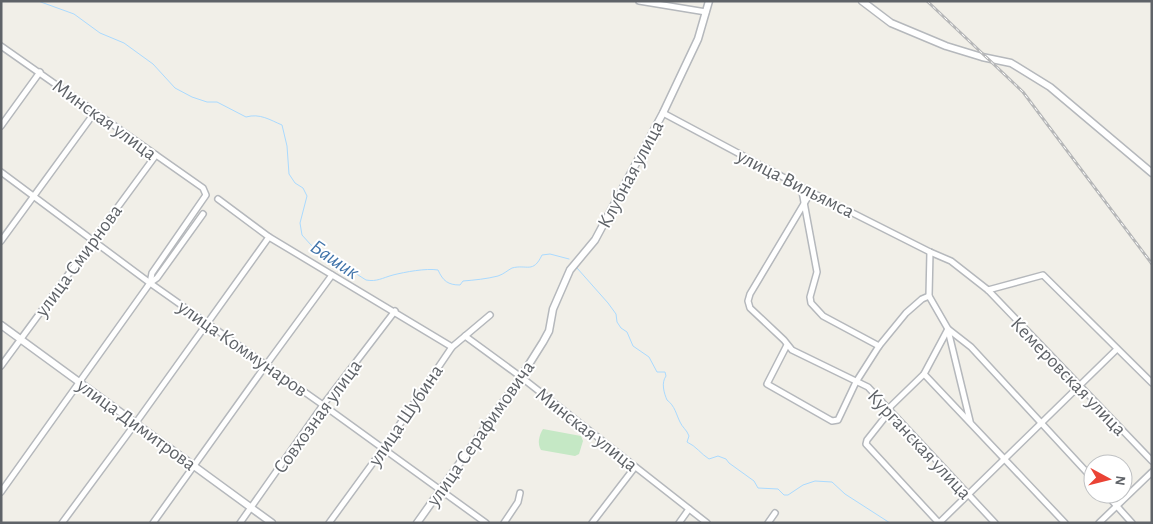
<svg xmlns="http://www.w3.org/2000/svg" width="1153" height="524" viewBox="0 0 1153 524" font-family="'Alegreya Sans',sans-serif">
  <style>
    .green { fill: #c5e8c5 }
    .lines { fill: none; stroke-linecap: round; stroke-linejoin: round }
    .stream { stroke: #aadaff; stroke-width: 1 }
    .minor-casing { stroke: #b5b8bc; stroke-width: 8 }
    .tertiary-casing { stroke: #b5b8bc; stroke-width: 9 }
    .minor { stroke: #fff; stroke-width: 5 }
    .tertiary { stroke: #fff; stroke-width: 6 }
    .rail-casing { stroke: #b6b7b8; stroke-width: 3 }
    .rail { stroke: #fff; stroke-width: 1; stroke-dasharray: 4; stroke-linecap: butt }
    .labels { text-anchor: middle; stroke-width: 4; stroke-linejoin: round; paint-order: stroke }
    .street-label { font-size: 20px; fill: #5f6368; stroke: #fff }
    .water-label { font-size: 21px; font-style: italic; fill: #4174aa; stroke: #fff }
  </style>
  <rect width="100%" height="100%" fill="#f1efe8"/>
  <path class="green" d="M543 429 581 436 583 441 579 454 575 456 541 450C537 444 539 435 543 429Z"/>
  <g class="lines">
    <g class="stream">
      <path d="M38 1 74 14 100 33 124 43 153 64 175 88 192 97 207 102H217L246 117C260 113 270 120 282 125L287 146 289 174 295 183 303 188 307 196 300 223 302 235 311 245 366 280C377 282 382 278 393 275 405 272 426 268 438 270 443 281 448 285 460 285L463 281C475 280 486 279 498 276 504 274 508 270 512 268 527 264 533 274 542 255L550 254 569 259"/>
      <path d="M577 268 608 303 616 314 617 322 621 328 627 332 633 346 649 357 657 372H665L666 376C661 383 664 393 667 400 675 406 676 414 680 422 682 427 687 430 689 436L687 442C696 446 701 454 709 459L718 456 726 459 729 463 754 481 758 488 778 489 784 495H788L803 485 815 481 832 482 845 494 890 523"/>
    </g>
    <defs>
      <g id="minor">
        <path d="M639 1 706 12"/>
        <path d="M1 46 203 188 206 195 152 273 150 283 1 492"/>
        <path d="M663 113 811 192 930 252 951 261 988 290 1152 461"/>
        <path d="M1 126 40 72"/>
        <path d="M1 172 150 283 323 405 486 523"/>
        <path d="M801 186 817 272 810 297 811 303 823 316 879 346"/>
        <path d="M811 192 750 294 748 301 750 308 784 340 792 350 868 387 995 523"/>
        <path d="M218 199 269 237 452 347"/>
        <path d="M1 241 95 112"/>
        <path d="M930 252 929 296 948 329 971 347 1093 479"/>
        <path d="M150 283 157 278 203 214"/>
        <path d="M988 290 1043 275 1152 383"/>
        <path d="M948 330 970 421"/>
        <path d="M465 336 521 377 707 523"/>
        <path d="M787 345 767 384 832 421 838 420 856 382 879 346 906 313 922 299 929 296"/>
        <path d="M1 366 156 155"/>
        <path d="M924 374 1065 523"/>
        <path d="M1106 494 1132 523"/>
        <path d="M62 523 135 424 269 237"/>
        <path d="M153 523 266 365 332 275"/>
        <path d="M240 523 323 405 395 311"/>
        <path d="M329 523 383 449 452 347 490 315"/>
        <path d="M504 523 518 502 520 493"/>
        <path d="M592 523 635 467"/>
        <path d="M679 523 689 509"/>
        <path d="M768 523 775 513"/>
        <path d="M939 523 866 444 867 440 886 416 891 406 924 374 948 329"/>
        <path d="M939 523 1117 349"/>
        <path d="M1099 523 1152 472"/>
      </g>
      <g id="tertiary">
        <path d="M862 1 891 23 946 46 982 57 1011 63 1050 87 1152 173"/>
        <path d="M1 325 272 523"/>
        <path d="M417 523 521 377 543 342 549 331 553 309 570 270 595 240 663 113 698 39 709 1"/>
      </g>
    </defs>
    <use href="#minor" class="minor-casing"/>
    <use href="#tertiary" class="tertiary-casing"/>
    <use href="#minor" class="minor"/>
    <use href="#tertiary" class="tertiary"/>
    <defs>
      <path id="rail" d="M927 1 1023 92 1152 264"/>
    </defs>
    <use href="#rail" class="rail-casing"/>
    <use href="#rail" class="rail"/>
  </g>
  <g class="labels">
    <g class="street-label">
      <text transform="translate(105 119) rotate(36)" y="7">Минская улица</text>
      <text transform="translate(630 174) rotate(-62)" y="7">Клубная улица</text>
      <text transform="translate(796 183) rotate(27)" y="7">улица Вильямса</text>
      <text transform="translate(78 260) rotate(-54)" y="7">улица Смирнова</text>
      <text transform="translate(243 348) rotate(35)" y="7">улица Коммунаров</text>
      <text transform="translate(1069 376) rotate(46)" y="7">Кемеровская улица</text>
      <text transform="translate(405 415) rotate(-56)" y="7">улица Шубина</text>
      <text transform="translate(317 416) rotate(-54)" y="7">Совхозная улица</text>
      <text transform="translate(137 424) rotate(36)" y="7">улица Димитрова</text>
      <text transform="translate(587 429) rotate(38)" y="7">Минская улица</text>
      <text transform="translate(480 433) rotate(-55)" y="7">улица Серафимовича</text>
      <text transform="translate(920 444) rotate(47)" y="7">Курганская улица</text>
    </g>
    <g class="water-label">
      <text transform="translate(335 259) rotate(34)" y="7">Башик</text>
    </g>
  </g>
  <rect width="1153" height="524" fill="none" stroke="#5f6368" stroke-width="5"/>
  <g transform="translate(1108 479) rotate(97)"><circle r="24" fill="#ffffff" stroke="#bfc1c3"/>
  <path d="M0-4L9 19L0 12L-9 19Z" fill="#ea4335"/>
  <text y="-8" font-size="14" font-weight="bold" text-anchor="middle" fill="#5f6368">N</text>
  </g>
</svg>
